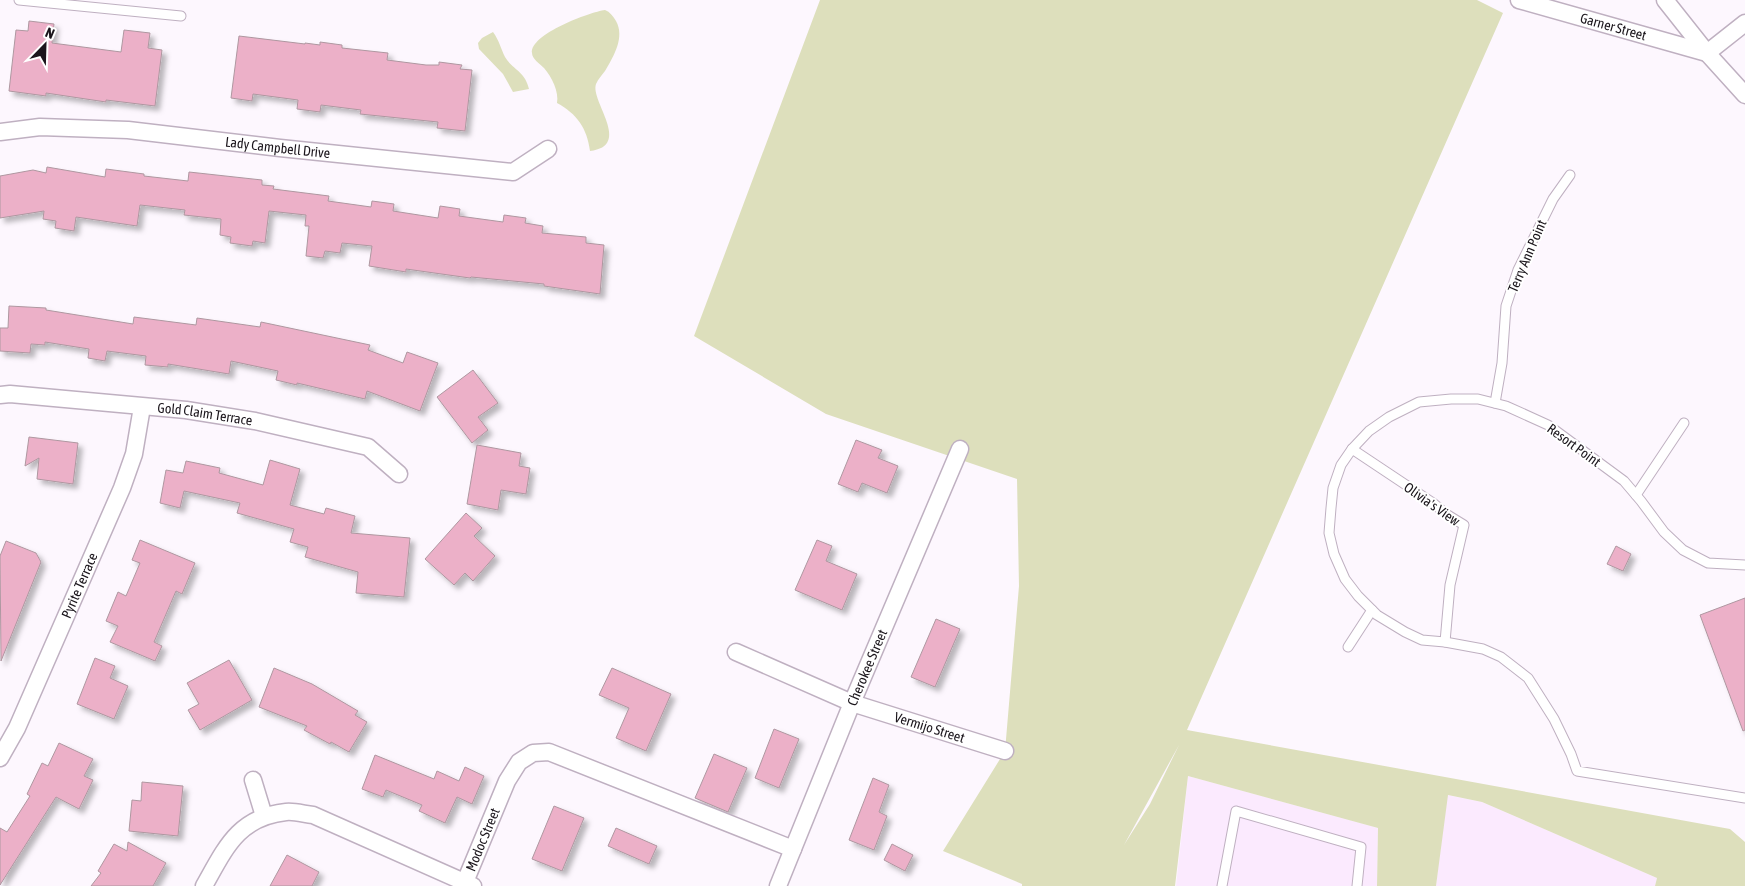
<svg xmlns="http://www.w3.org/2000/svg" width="1745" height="886" viewBox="0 0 1745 886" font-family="'Asap Condensed',sans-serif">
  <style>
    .built { fill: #fbeafe }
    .green { fill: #dddfbc; fill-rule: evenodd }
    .building { fill: #ecb0c8; stroke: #ae97a0; filter: url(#shadow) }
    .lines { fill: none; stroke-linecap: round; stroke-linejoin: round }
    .service-casing { stroke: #bfb0c1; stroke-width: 11 }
    .minor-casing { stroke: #bfb0c1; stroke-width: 19 }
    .service { stroke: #fff; stroke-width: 9 }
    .minor { stroke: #fff; stroke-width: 16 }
    .labels { text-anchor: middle; stroke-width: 4; stroke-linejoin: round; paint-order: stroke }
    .street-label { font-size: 14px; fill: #1a151b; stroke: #fff }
  </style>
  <defs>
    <filter id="shadow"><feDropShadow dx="4.5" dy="4.5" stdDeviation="2.5" flood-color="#0004"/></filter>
  </defs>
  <rect width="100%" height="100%" fill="#fdf7fe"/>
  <g class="built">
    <path d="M1188 776 1378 828 1377 886H1176Z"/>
    <path d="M1447 795 1482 802 1657 878 1655 886H1436Z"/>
  </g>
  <g class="green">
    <path d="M820 0H1477L1503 13 1187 730 1730 829 1745 842V886H1655L1657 878 1482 802 1448 795 1436 886H1377L1378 828 1188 776 1175 886H1022V884L943 851 1005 751 1019 586 1017 479 826 414 694 336ZM1179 745 1150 804 1124 845Z"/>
    <path d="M605 10C610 12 613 16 616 21 625 37 614 56 605 71 602 75 598 79 596 84 590 101 633 146 590 151 587 128 577 114 557 103 559 92 552 77 544 68 540 64 532 59 532 53 530 34 590 12 605 10Z"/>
    <path d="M493 32C499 40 501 49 505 57 513 70 525 71 529 89L513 92 503 74 479 49 478 43 482 38Z"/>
  </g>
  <g class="building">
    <path d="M29 21 54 24 52 43 121 52 124 30 150 33 148 48 162 50 155 106 106 100V102L46 93V96L9 91 16 30 28 31Z"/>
    <path d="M239 36 305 44V43L320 45V42L342 45V48L388 53 387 60 426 65H439V62L462 65 460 69 472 70 465 131 437 128 438 122 360 114 361 110 321 105 320 112 297 109 298 100 253 94 252 101 231 98Z"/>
    <path d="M47 167 105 177 106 169 144 174V176L188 181 189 172 262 180V185L274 186 273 189 329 196 328 201 371 207 372 201 394 204 393 211 438 218 440 206 460 209 459 216 503 222 504 215 526 218 525 223 543 226 542 233 586 237V243L604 245 600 294 544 286V284L471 277 470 278 406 269V272L369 266 372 246 342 243 340 253 325 251 323 258 306 256 309 226H305L306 215 269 211 265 243 253 241 252 246 230 243 231 237 220 235 221 219 184 215 185 210 140 205 137 226 76 217 74 231 55 228 56 221 43 219 44 211 0 218V176L33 170 46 173Z"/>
    <path d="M9 306 46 308V310L133 324 134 317 196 325 197 318 260 327 261 322 370 345 368 350 403 363 407 352 438 363 420 411 367 391 365 399 297 383V385L276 380 278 371 231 361 229 374 168 364V367L145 365 146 356 107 351 105 361 88 358 89 349 45 342V345L31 344 30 353 0 351V328H8Z"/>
    <path d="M473 370 498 403 478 417 488 430 472 443 437 397Z"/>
    <path d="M29 437 78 443 73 484 37 479 39 458 25 466Z"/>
    <path d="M856 440 882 450 878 458 898 466 887 493 862 483 858 492 838 484Z"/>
    <path d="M477 445 521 453 519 466 530 468 526 494 501 490 498 510 467 504Z"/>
    <path d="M270 460 300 469 290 505 324 514 326 508 355 516 351 533 410 538 404 597 356 593 358 572 305 557 308 547 290 542 294 529 237 513 240 503 184 491 180 508 160 503 166 470 183 473 186 461 220 468 219 473 263 485Z"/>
    <path d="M466 513 482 528 474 536 495 556 473 581 465 573 454 585 425 559Z"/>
    <path d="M140 540 195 563 182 594 176 591 154 642 162 646 155 661 110 642 118 626 106 621 118 592 126 596 140 563 132 560Z"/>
    <path d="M817 540 832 546 826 561 857 574 842 610 795 590Z"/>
    <path d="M6 541 36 553 41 562 1 661 0 556Z"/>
    <path d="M1616 546 1631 554 1623 571 1607 564Z"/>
    <path d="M1745 598V730L1743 731 1700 615Z"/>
    <path d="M936 619 960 629 935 687 911 677Z"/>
    <path d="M95 658 115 666 110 678 128 686 114 719 77 704Z"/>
    <path d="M229 660 252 700 200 730 188 710 199 704 187 683Z"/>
    <path d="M274 668 312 684 358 711 355 715 367 722 349 752 331 742 330 744 304 730 307 726 259 707Z"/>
    <path d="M612 668 671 694 646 751 616 738 629 708 599 695Z"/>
    <path d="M774 729 799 739 779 788 755 778Z"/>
    <path d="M59 743 93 759 84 776 93 780 79 809 56 797 0 885V828L7 832 30 796 27 794 42 763 48 766Z"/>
    <path d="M714 754 747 768 728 812 695 798Z"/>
    <path d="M375 755 434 779 437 771 459 781 465 767 484 776 472 804 457 797 445 823 419 811 422 805 386 790 383 797 362 789Z"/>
    <path d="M873 778 889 785 879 812 887 816 874 850 849 840Z"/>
    <path d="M142 782 183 786 178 836 129 831 132 800 141 801Z"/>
    <path d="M554 806 584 818 562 871 532 859Z"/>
    <path d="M616 828 657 846 649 864 608 846Z"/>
    <path d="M128 842 166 863 153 886H91L101 873 98 871 114 844 127 851Z"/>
    <path d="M892 844 913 855 905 871 884 860Z"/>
    <path d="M287 855 319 872 312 886H270Z"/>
  </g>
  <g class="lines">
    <defs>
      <g id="service">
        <path d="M19 0 181 16"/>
        <path d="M1495 403 1502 363 1506 306 1518 270 1553 199 1570 175"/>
        <path d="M1352 449 1433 503 1446 514 1464 525 1450 585 1445 642"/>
        <path d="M1636 495 1684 423"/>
        <path d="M1745 565 1708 563 1683 550 1664 532 1641 501 1624 481 1548 425 1506 406 1478 399H1451L1419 402 1389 417 1369 431 1352 449 1341 465 1333 488 1331 508 1329 533 1334 554 1345 579 1358 596 1377 615 1405 632 1422 640 1445 642 1483 649 1501 657 1528 678 1554 719 1571 754 1577 771 1745 798"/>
        <path d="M1348 647 1372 610"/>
        <path d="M1222 886 1236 811 1361 847 1357 886"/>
      </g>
      <g id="minor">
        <path id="s1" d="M1519 0 1707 53"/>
        <path d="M1665 0 1707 53 1745 95"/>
        <path d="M1707 53 1745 23"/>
        <path id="s2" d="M0 132 40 127 128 130 280 148 513 172 548 149"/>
        <path id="s3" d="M0 395 10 394 186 410 255 421 368 447 399 474"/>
        <path id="s4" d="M736 652 852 703 1005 751"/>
        <path id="s5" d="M0 758 17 728 122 488 134 454 142 407"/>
        <path d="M253 780 264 816"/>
        <path id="s6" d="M465 882 507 781 519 762 533 753 549 752 793 849"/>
        <path d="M204 886C225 849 238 817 286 812 294 811 304 814 313 815L473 886"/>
        <path id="s7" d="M778 886 852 703 960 449"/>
      </g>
    </defs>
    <use href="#service" class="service-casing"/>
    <use href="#minor" class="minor-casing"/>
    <use href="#service" class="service"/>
    <use href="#minor" class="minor"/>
  </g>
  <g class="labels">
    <g class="street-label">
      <text dy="5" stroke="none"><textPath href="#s1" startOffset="98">Garner Street</textPath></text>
      <text dy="5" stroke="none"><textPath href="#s2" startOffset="279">Lady Campbell Drive</textPath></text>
      <text transform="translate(1527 256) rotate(-67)" y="5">Terry Ann Point</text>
      <text dy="5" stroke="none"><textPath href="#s3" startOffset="206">Gold Claim Terrace</textPath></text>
      <text transform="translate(1574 445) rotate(36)" y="5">Resort Point</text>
      <text transform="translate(1432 504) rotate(35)" y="5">Olivia's View</text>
      <text dy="5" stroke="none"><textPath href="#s5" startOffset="190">Pyrite Terrace</textPath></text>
      <text dy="5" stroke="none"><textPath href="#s7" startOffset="236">Cherokee Street</textPath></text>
      <text dy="5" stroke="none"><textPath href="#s4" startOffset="208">Vermijo Street</textPath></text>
      <text dy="5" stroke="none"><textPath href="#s6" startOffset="46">Modoc Street</textPath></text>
    </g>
  </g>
  <g transform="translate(45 45) rotate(23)" stroke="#ffffff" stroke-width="4" paint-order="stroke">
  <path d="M0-4L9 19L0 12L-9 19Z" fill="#1a151b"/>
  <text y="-8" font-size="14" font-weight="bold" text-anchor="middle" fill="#1a151b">N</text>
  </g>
</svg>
